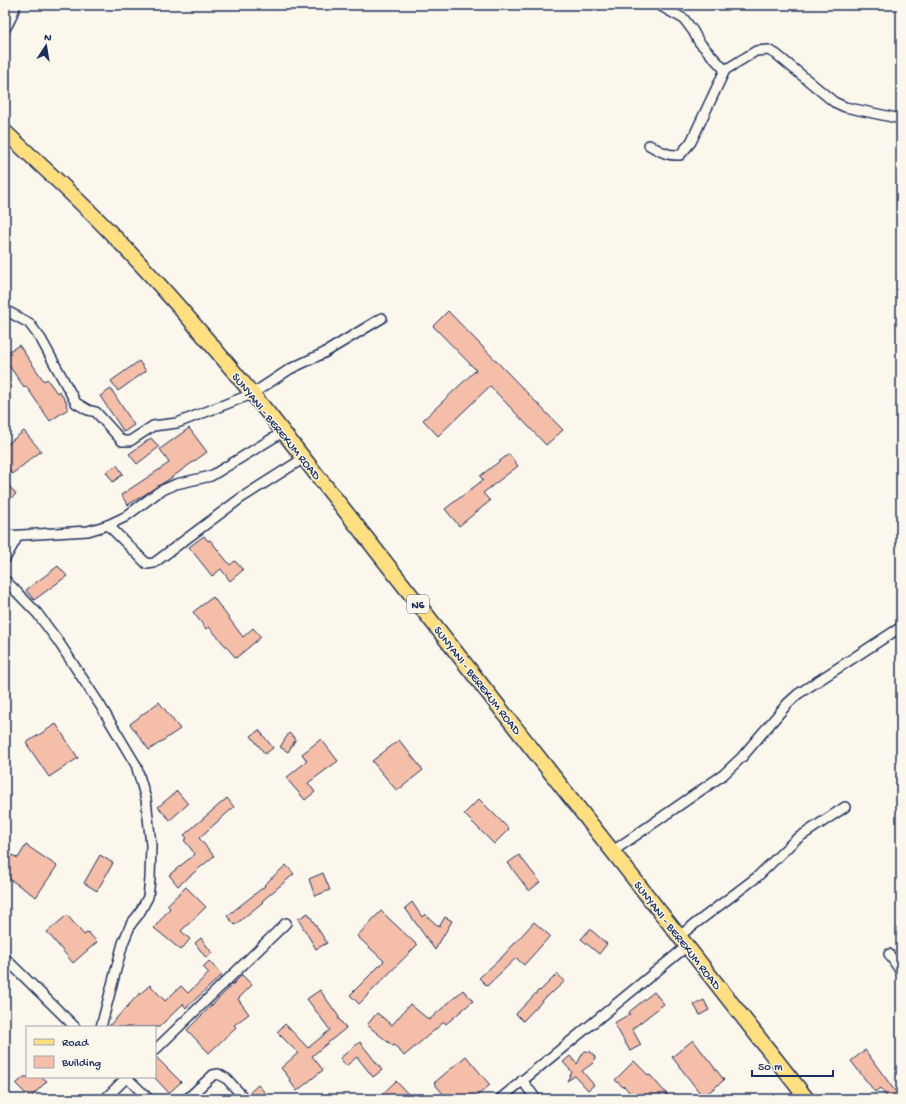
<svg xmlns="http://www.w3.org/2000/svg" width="906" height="1104" viewBox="0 0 906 1104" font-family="'Gochi Hand',sans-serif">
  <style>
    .building { fill: #f4bea8; stroke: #1b2f5e }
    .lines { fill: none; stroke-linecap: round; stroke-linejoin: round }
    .street-casing { stroke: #1b2f5e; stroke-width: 12 }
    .primary-casing { stroke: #1b2f5e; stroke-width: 17 }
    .street { stroke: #fbf7ec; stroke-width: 9 }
    .primary { stroke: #ffdf80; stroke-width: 14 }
    .labels { text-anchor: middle; stroke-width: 3; stroke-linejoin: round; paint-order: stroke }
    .shield { fill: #fbf7ec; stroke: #5e6b89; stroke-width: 1 }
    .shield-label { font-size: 11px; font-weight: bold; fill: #1b2f5e }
    .street-label { font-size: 12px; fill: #1b2f5e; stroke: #fbf7ec }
  </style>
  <rect width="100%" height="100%" fill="#fbf7ec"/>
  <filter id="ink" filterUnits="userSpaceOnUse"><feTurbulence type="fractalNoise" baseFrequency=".025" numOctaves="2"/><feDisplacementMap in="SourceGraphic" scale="8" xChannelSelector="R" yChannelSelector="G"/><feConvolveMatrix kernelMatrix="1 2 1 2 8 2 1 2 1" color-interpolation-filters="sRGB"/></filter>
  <g filter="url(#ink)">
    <g class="building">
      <path d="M448 311 563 430 546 445 490 386 438 436 423 420 476 370 433 326Z"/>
      <path d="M19 345 44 381 47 379 57 393 59 391 67 403 66 405 68 409 50 421 26 386 24 387 5 360V354Z"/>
      <path d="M139 361 146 371 118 391 111 381Z"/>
      <path d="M111 389 134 425 124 432 100 396Z"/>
      <path d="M189 428 207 452 171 478 128 505 121 495 169 463 160 449Z"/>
      <path d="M24 431 41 451 12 474 5 465V446Z"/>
      <path d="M151 438 159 447 137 464 129 454Z"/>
      <path d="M509 454 518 466 483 493 490 501 459 526 445 509 483 480 480 476Z"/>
      <path d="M117 465 123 474 113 482 106 472Z"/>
      <path d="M5 481 16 494 5 503Z"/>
      <path d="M204 536 208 541 210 540 230 565 235 561 243 570 230 581 221 569 212 576 189 547Z"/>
      <path d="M58 566 67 576 34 600 26 590Z"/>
      <path d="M213 597 243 637 253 628 261 637 236 658 209 627 206 629 193 612Z"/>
      <path d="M159 702 180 729 149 750 130 724Z"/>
      <path d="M56 724 78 758 49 777 26 743Z"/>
      <path d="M259 730 273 748 265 754 251 736Z"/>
      <path d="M289 733 296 739 288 752 280 747Z"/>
      <path d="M321 739 338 761 308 783 315 792 305 800 286 778 307 761 302 754Z"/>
      <path d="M399 740 423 770 397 791 372 761Z"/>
      <path d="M177 791 188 804 170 820 158 807Z"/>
      <path d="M227 798 234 807 199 838 214 856 178 886 169 875 195 854 184 840 187 838 184 835Z"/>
      <path d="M479 799 509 829 494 844 464 814Z"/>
      <path d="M26 845 57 866 36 897 5 876V852L18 858Z"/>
      <path d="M100 855 113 863 97 891 84 883Z"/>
      <path d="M519 855 540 882 529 891 508 863Z"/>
      <path d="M286 865 294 874 262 901 263 902 235 925 227 916 265 886 264 885Z"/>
      <path d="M323 873 330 890 315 896 309 879Z"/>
      <path d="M186 887 206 907 181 931 190 939 181 950 154 928 170 908 167 905Z"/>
      <path d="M412 902 422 917 425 914 439 927 445 917 452 921 435 950 405 908Z"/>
      <path d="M381 911 417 945 359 1004 350 995 384 961 357 936Z"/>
      <path d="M308 913 327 943 316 949 298 919Z"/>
      <path d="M67 915 84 935 88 932 97 942 73 963 47 932Z"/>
      <path d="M534 922 550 936 524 965 516 958 487 986 479 978 503 956Z"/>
      <path d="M590 929 607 944 599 954 581 939Z"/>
      <path d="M201 938 212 953 206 958 195 943Z"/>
      <path d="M209 961 222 975 186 1008 183 1004 159 1027H108L139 994H140L150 985 165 1001 181 986 188 993 209 973 203 967Z"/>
      <path d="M557 974 565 981 552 993 551 992 523 1021 516 1014 539 990 540 991Z"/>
      <path d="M242 975 252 985 238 999 249 1014 234 1025 236 1027 209 1053 187 1030Z"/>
      <path d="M320 990 339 1017 338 1018 346 1028 312 1056 323 1070 297 1091 289 1080 290 1079 281 1068 298 1053 277 1032 285 1024 308 1048 330 1030 307 999Z"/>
      <path d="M463 990 473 1001 446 1024 444 1022 404 1056 395 1045 393 1046 367 1025 377 1013 392 1025 410 1004 429 1020Z"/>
      <path d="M654 992 664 1004 632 1029 641 1045 630 1051 614 1023 630 1014 629 1012Z"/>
      <path d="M704 1000 709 1010 700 1015 694 1005Z"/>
      <path d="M693 1040 724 1080 703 1097 672 1057Z"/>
      <path d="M360 1042 382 1070 373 1077 357 1057 346 1066 340 1058Z"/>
      <path d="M865 1050 895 1091 901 1087V1099H884L887 1097 880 1088 875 1092 851 1061Z"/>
      <path d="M585 1051 591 1052 595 1057 593 1063 582 1071 594 1085 588 1090 575 1076 567 1081 572 1072 563 1062 570 1056 577 1064 583 1053Z"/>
      <path d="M155 1056 181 1082 169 1093 155 1078Z"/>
      <path d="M466 1056 490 1085 473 1099H447L434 1083Z"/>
      <path d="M634 1061 649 1076 650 1075 671 1099H635L624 1086 623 1087 615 1080Z"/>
      <path d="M24 1077H42L47 1081 30 1098 16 1084Z"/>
      <path d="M396 1081 408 1094 402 1099H377Z"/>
      <path d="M258 1085 271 1099H251L248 1094Z"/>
    </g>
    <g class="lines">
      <defs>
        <g id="street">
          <path d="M659 5 684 19 693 31 699 42 725 70"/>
          <path d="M5 29 10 20 16 5"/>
          <path d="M649 145C660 151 667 156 680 155L691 142 725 70 756 51 768 50 776 54 834 102 845 107 901 119"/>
          <path d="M5 310 29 323 41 339 76 403 88 410 96 412 122 441H130L153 426 177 423 252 394 290 369 324 353 382 318"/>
          <path d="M108 525 147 564 154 563 241 498 304 458"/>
          <path d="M5 536 88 531 108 525 125 517 160 491 176 484 211 476 283 432"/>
          <path d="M5 559 18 536"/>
          <path d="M5 580 37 613 58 641 100 705 136 765 146 799 151 845 150 879 148 897 139 914 131 924 123 943 101 1027"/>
          <path d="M613 851 723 775 742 757 788 703 798 694 901 627"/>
          <path d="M679 936 757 877 795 840 845 807"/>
          <path d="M889 954 901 972"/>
          <path d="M5 958 75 1027"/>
          <path d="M155 1050 286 923"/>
          <path d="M126 1077 149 1099"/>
          <path d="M522 1080 536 1099"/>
          <path d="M105 1099 127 1077"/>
          <path d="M187 1099 213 1075 218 1074 227 1079 245 1099"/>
          <path d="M500 1099 687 946"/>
        </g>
        <path id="primary" d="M5 132C40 164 75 196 108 230 165 288 217 351 269 414L807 1099"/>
      </defs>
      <use href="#street" class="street-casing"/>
      <use href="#primary" class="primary-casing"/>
      <use href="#street" class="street"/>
      <use href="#primary" class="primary"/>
    </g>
  </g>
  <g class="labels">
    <rect class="shield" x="407" y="595" width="22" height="18" rx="3"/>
    <g class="shield-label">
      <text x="418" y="608">N6</text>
    </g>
    <g class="street-label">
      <text transform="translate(277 426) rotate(51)" y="4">SUNYANI - BEREKUM ROAD</text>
      <text transform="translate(478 680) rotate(52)" y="4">SUNYANI - BEREKUM ROAD</text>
      <text transform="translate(678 935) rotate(52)" y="4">SUNYANI - BEREKUM ROAD</text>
    </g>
  </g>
  <rect width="906" height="1104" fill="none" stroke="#fbf7ec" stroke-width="20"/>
  <rect x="10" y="10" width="886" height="1084" fill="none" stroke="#1b2f5e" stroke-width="1.5" filter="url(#ink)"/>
  <rect x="26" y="1026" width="130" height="52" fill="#fbf7ec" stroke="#a1a7b3"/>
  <rect x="34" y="1039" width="20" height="6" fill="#ffdf80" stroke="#a1a7b3"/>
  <text x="62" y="1046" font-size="12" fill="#1b2f5e">Road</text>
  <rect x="34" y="1056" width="20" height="12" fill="#f4bea8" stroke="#a1a7b3"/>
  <text x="62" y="1066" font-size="12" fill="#1b2f5e">Building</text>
  <g transform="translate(46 46) rotate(12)" stroke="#fbf7ec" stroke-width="3" paint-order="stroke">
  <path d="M0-3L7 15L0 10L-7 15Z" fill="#1b2f5e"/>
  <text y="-6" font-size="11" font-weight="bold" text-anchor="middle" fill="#1b2f5e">N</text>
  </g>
  <path d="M752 1070v6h81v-6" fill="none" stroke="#1b2f5e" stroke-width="2"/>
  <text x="758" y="1070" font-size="12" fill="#1b2f5e" stroke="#fbf7ec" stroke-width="3" paint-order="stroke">50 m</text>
</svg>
